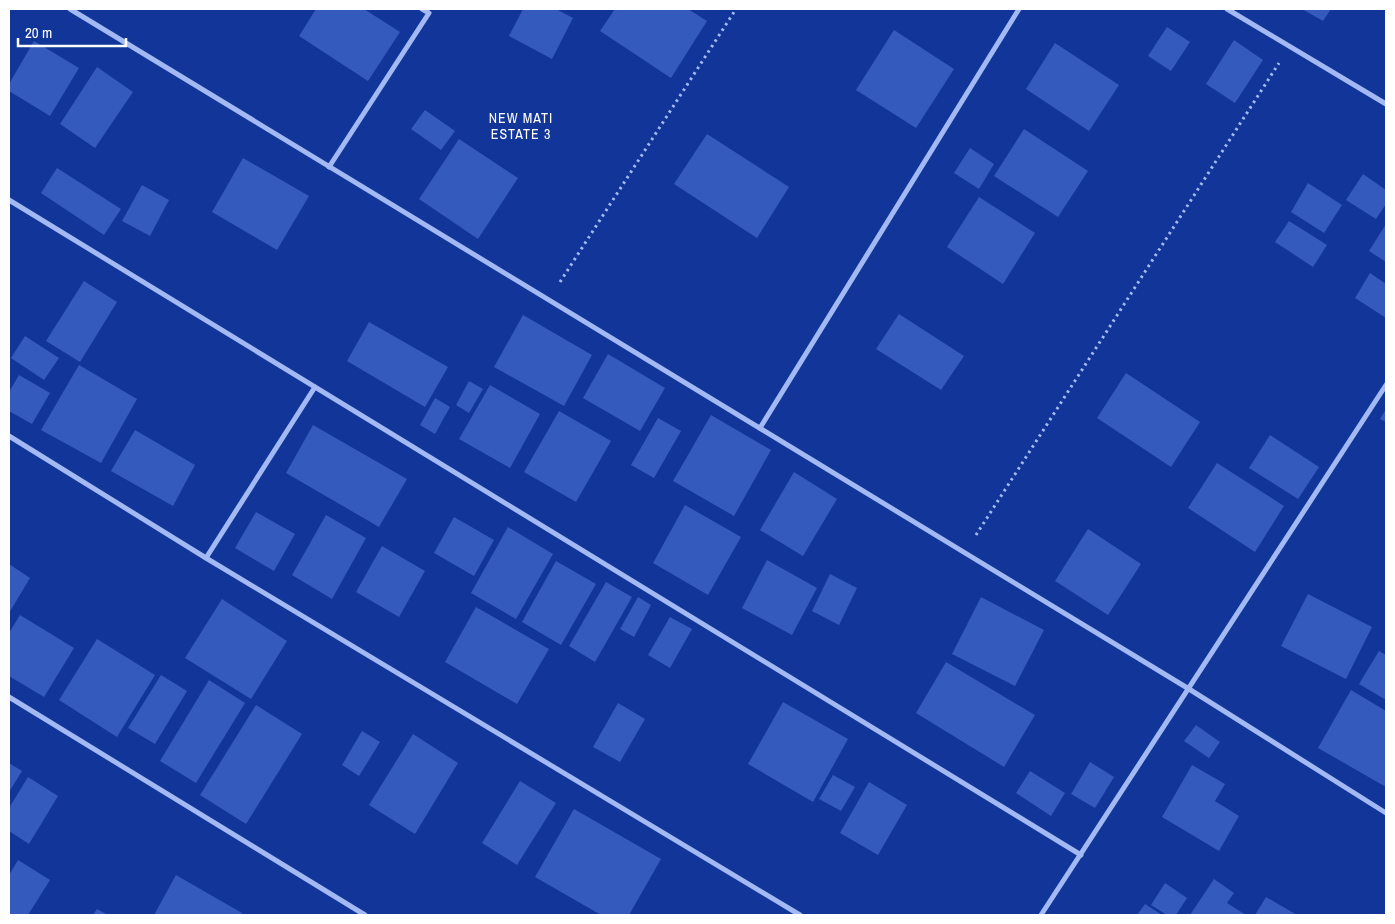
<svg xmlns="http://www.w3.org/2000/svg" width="1395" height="924" viewBox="0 0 1395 924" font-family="'Archivo Narrow',sans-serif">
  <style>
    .building { fill: #355abe }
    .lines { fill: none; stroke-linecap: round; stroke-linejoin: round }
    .path { stroke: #a2b9f4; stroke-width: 3; stroke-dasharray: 2.5 4; stroke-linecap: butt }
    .street { stroke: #a2b9f4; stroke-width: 5 }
    .labels { text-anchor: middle; stroke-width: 4.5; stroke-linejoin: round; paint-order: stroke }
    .neighbourhood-label { font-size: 14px; letter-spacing: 1px; fill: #fff; stroke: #113598 }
  </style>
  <rect width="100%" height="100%" fill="#113598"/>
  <g class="building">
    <path d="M316 9H364L400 32 368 81 299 36Z"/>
    <path d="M523 9H556L573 18 552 59 509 36Z"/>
    <path d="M615 9H688L707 21 671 78 600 31Z"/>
    <path d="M1302 9H1331L1323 21Z"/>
    <path d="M1167 27 1190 42 1171 71 1148 56Z"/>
    <path d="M894 30 954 69 916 128 856 90Z"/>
    <path d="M1234 40 1263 60 1235 103 1206 84Z"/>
    <path d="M34 41 79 68 50 116 9 91V84Z"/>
    <path d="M1055 43 1119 85 1089 131 1026 89Z"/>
    <path d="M97 67 133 92 95 148 60 124Z"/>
    <path d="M425 110 455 131 441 150 411 129Z"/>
    <path d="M1024 129 1088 171 1058 217 994 176Z"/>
    <path d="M707 134 789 187 757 238 674 184Z"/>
    <path d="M459 139 518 178 478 239 419 199Z"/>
    <path d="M970 148 994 164 979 189 954 173Z"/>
    <path d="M243 158 309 196 277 250 212 212Z"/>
    <path d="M57 168 121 209 104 235 41 193Z"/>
    <path d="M1363 174 1386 190V204L1376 219 1346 200Z"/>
    <path d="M1308 183 1342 205 1324 233 1291 212Z"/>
    <path d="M142 185 169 200 150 236 122 221Z"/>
    <path d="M979 197 1035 233 1003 284 947 247Z"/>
    <path d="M1289 221 1327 245 1313 267 1275 242Z"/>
    <path d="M1386 224V262L1369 251Z"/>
    <path d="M1370 273 1386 284V318L1355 298Z"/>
    <path d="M84 281 117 302 80 362 46 341Z"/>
    <path d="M899 314 964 356 941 390 876 349Z"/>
    <path d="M523 315 592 355 564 406 494 367Z"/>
    <path d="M369 322 448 367 425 407 347 361Z"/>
    <path d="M25 336 59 358 44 380 11 358Z"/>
    <path d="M608 354 665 388 640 431 583 398Z"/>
    <path d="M79 365 137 399 101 463 41 430Z"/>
    <path d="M1126 373 1200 422 1171 467 1097 418Z"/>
    <path d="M19 375 50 393 32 424 9 411V392Z"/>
    <path d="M469 381 483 389 469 413 456 405Z"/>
    <path d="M490 385 540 414 510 468 459 439Z"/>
    <path d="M435 398 450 407 435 434 420 425Z"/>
    <path d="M1386 409V422L1380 419Z"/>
    <path d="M559 411 611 441 576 502 524 472Z"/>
    <path d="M711 415 771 450 734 516 673 481Z"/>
    <path d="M658 418 681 431 654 478 631 465Z"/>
    <path d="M313 425 407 479 379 527 286 473Z"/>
    <path d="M135 430 195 465 173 506 111 471Z"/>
    <path d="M1270 435 1319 467 1298 499 1249 468Z"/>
    <path d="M1217 463 1284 506 1255 552 1188 508Z"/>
    <path d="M794 472 837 499 803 556 760 530Z"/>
    <path d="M685 505 741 537 708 595 653 563Z"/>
    <path d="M256 512 295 534 274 571 235 548Z"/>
    <path d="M326 515 366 538 332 599 292 575Z"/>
    <path d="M454 517 494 540 474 576 434 553Z"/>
    <path d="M508 527 553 554 516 619 471 593Z"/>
    <path d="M1088 529 1141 564 1108 615 1055 581Z"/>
    <path d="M382 546 425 571 399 617 356 592Z"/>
    <path d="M767 560 817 588 792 635 742 608Z"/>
    <path d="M556 561 596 584 561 645 522 622Z"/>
    <path d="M9 564 30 578 9 613Z"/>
    <path d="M830 574 857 588 839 625 812 611Z"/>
    <path d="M606 582 632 597 595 662 569 646Z"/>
    <path d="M1308 594 1372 627 1346 679 1281 646Z"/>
    <path d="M638 597 651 605 634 637 620 629Z"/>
    <path d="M981 597 1044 630 1015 686 952 654Z"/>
    <path d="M222 599 287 641 251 699 185 658Z"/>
    <path d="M476 607 549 649 517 704 445 662Z"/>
    <path d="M20 615 74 648 44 697 9 676V633Z"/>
    <path d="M670 617 692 629 670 668 648 655Z"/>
    <path d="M97 639 155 675 117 737 59 700Z"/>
    <path d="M1379 651 1386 655V700L1359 684Z"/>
    <path d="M946 662 1035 715 1004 767 916 713Z"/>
    <path d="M161 675 187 691 155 744 128 728Z"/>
    <path d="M209 680 245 703 196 783 160 761Z"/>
    <path d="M1351 690 1386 711V787L1318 748Z"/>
    <path d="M783 702 848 739 813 802 748 764Z"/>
    <path d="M618 703 645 719 620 762 593 747Z"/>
    <path d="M256 705 302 734 246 824 200 795Z"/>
    <path d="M1196 725 1220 742 1209 758 1184 741Z"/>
    <path d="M362 731 380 742 359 776 342 765Z"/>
    <path d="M413 734 458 763 415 834 369 805Z"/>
    <path d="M1090 762 1114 777 1095 808 1071 794Z"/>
    <path d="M9 763 22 771 9 792Z"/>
    <path d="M1192 765 1225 784 1215 801 1239 816 1219 851 1162 817Z"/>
    <path d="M1030 771 1065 793 1051 816 1016 793Z"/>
    <path d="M833 775 855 787 841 811 819 799Z"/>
    <path d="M28 777 58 796 29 844 9 831V808Z"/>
    <path d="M520 781 556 803 517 865 482 843Z"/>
    <path d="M869 782 907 805 878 855 840 833Z"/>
    <path d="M574 809 661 859 629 915H601L535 877Z"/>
    <path d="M18 860 50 880 28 915H9V875Z"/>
    <path d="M176 875 242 913 241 915H154Z"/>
    <path d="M1214 879 1234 893 1227 903 1246 915H1190Z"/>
    <path d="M1165 883 1187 898 1176 915H1167L1151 905Z"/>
    <path d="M1266 897 1297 915H1255Z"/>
    <path d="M1145 904 1162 915H1137Z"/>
    <path d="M97 909 108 915H93Z"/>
  </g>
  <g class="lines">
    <g class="path">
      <path d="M560 282 736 9"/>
      <path d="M976 535 1279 63"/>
    </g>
    <g class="street">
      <path d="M70 9 1189 689 1386 813"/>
      <path d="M1227 9 1386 104"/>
      <path d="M329 167 429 13 422 9"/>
      <path d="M9 200 1081 855"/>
      <path d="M760 428 1019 9"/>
      <path d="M9 436 206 558 800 915"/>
      <path d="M206 558 315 387"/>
      <path d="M9 697 365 915"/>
      <path d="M1041 915 1386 385"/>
    </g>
  </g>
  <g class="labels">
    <g class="neighbourhood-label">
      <text x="521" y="123">NEW MATI<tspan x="521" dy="16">ESTATE 3</tspan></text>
    </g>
  </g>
  <rect width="1395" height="924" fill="none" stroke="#ffffff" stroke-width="20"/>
  <path d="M18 38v8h108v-8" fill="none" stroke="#ffffff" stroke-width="2.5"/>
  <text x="25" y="38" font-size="15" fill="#ffffff" stroke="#113598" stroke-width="4" paint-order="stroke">20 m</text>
</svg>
